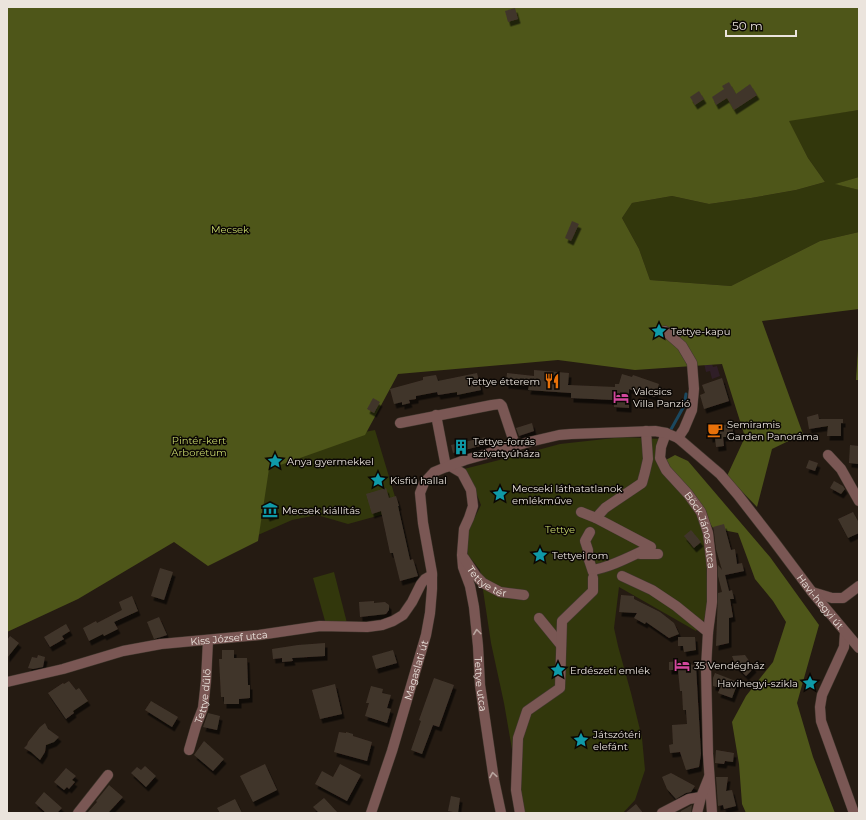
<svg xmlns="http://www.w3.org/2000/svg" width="866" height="820" viewBox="0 0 866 820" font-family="Montserrat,sans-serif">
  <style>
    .industrial { fill: #2f1e27 }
    .green { fill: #32370c }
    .forest { fill: #4e5619 }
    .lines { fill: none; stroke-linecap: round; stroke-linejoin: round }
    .stream { stroke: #1b485f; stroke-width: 3 }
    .building { fill: #41352b; filter: url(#shadow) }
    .minor-casing { stroke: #41372e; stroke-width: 11 }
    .minor { stroke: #7a5754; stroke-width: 10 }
    .oneway { stroke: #b8a59f }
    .labels { text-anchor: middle; stroke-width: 3; stroke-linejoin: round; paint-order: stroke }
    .park-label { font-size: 10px; fill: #c7d76b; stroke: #0b0704 }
    .poi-label { font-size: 10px; fill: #ebe4dd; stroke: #0b0704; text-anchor: start }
    .street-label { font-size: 10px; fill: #ebe4dd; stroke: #0b0704 }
  </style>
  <defs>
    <filter id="shadow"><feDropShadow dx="2.5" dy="4.5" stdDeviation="0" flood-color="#0009"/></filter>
  </defs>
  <rect width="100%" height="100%" fill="#251b12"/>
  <path class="industrial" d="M710 357 713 367 717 366 720 376 712 379 710 371 706 372 703 359Z"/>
  <g class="green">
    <path d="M859 110V177L836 184 859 190V232L820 241 731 286 650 280 639 249 622 218 632 203 672 196 709 204 751 198 796 190 825 182 808 158 788 120Z"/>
    <path d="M222 347 297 445 375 430 399 510 348 524 317 515 292 520 204 559Z"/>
    <path d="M623 437 661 439 659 466 696 511 703 531 706 549 707 583V608L704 620 696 631 619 587 614 628 618 646 631 693 642 738 645 770 635 800 623 813H523L504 703 491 643 480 570 468 555 467 533 481 505 474 487 464 469 534 451 560 444Z"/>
    <path d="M334 572 347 623 325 621 313 578Z"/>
  </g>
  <g class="forest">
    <path d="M7 7H859V110L789 121 808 158 825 182 796 190 751 198 709 204 672 196 632 203 622 218 639 249 650 280 731 286 820 241 859 232V309L762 321 803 434 772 449 757 507 727 476 745 437 722 364 635 370 558 360 398 374 365 435 269 469 258 541 208 566 174 542 78 599 7 632Z"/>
    <path d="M859 177V190L835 184Z"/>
    <path d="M859 335V380H856Z"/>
    <path d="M675 455 688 461 770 557 819 625 797 703 813 757 835 813H746L742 804 739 764 732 722 746 696 773 662 786 622 773 601 755 579 738 533 713 528 682 481 664 461Z"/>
  </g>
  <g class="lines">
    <path class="stream" d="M669 433 684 406 686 394"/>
  </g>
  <g class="building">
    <path d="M515 8 518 19 508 22 505 11Z"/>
    <path d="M729 82 736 94 750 84 757 95 734 110 727 98 716 105 712 97 724 89 722 86Z"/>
    <path d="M699 91 704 99 695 105 690 97Z"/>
    <path d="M572 221 579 224 571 241 565 238Z"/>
    <path d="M534 370 569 373 568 385 615 387V384H619L622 374 632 377 633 375 659 384 655 397 629 389V408L614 407V400L571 398V393L528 390 529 386 506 384 507 373 534 376Z"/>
    <path d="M477 373 481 390 457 395V392L438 395 437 392 416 396V399L409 400 410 403 402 405V402L394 404 390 389 423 380V377L436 375 438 381Z"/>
    <path d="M722 378 729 401 704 409 700 395 705 393 702 385Z"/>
    <path d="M373 398 380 402 374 413 367 409Z"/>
    <path d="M818 414 819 419H843V423H841V436H827L828 426 809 429 807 417Z"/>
    <path d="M532 423 534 431 519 436 516 428Z"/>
    <path d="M724 423V425L732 424 733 432H727V437H723L724 446 716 447 715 437 710 438 709 424Z"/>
    <path d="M486 437 488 444 453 453 451 445Z"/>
    <path d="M850 445 859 446V464L849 463Z"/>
    <path d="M809 460 818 463 815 471 806 468Z"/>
    <path d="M834 481 843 486 845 489 841 494 830 488Z"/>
    <path d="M386 488 389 498 396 496 399 506H398L410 560 413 559 418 576 400 581 393 553H390L381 511 372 514 366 494Z"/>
    <path d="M273 504 276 514 267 517 264 506Z"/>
    <path d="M853 512 859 523V533L848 538 838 519Z"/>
    <path d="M724 524 731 550 735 549 737 564 742 563 744 571 725 575 729 591 732 590 734 599H730L733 617 729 618V643L716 646 718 593 722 592 718 576V565L722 570 716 549 714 532 713 527Z"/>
    <path d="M691 530 701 542 694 548 684 536Z"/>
    <path d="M160 568 173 572 164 600 151 596Z"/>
    <path d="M621 595 634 596V599L660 612 674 623 679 634 669 638 646 622 645 624 634 618 637 613 619 612Z"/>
    <path d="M132 596 138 611 114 622 118 629 104 636 103 634 89 641 83 628 96 621 97 623 122 610 119 602Z"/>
    <path d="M374 601V603L385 602 389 605V610L386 614 360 617 359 602Z"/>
    <path d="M159 617 167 635 161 637 154 639 147 622Z"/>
    <path d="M66 624 70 631 62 636 64 639 50 647 44 637Z"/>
    <path d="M10 636 19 643 7 658V640Z"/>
    <path d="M678 637H695L696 650 684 652 683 646H678Z"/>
    <path d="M325 643V656L292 658 293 661 282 662V658L273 659 272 649 298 645Z"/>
    <path d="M222 650H234V658H247L248 685H250V698L239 699V704H224V697H221L219 659H222Z"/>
    <path d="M393 650 397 663 376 669 372 656Z"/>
    <path d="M38 655 45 657 43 667 33 669 28 668 32 657 37 658Z"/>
    <path d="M745 655 754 668 746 676 736 666 732 656Z"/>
    <path d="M681 661 696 666 701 754 699 767 686 770 680 752 670 753 669 745 673 744 672 725 687 724 686 710H683L682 691H680L678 670H669V662Z"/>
    <path d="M715 673 738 682 732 698 718 693 720 688 713 686V678Z"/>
    <path d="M434 678 454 685 439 727 433 725 422 754 411 750 421 721 419 720Z"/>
    <path d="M69 681 76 690 79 688 88 701 73 711 74 713 66 719 48 693 63 683 64 684Z"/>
    <path d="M335 684 342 714 320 719 312 690Z"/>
    <path d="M371 686 383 689 382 693 391 695 387 708 391 709 387 723 365 716 369 703H366Z"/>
    <path d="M151 701 178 717 172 727 145 710Z"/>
    <path d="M208 713 220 716 217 730 203 727Z"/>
    <path d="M45 723 48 729 59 737 54 742 46 745 45 752 40 760 31 752 24 748 27 745 28 742 40 727Z"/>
    <path d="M339 732 346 733V732L353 734V736L372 742 367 761 334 752Z"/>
    <path d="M204 741 224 759 213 771 194 755Z"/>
    <path d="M716 750 734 753 733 762 725 761 724 764 715 763Z"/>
    <path d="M265 764 277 790 253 802 240 776Z"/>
    <path d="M340 764 361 775 347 801 315 784 322 771 333 777Z"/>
    <path d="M145 766 156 776 146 787 131 773 137 767 141 770Z"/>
    <path d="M66 768 76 776 72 780 75 782 69 789 67 787 64 790 54 782Z"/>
    <path d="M671 773 695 786 691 792 686 793 676 799 667 789 662 777Z"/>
    <path d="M716 777H728L726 791 732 790 736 806 724 809 723 805 718 806Z"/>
    <path d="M109 785 123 797 108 813H87L97 802 96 801Z"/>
    <path d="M44 792 62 808 57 813H46L35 803Z"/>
    <path d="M451 796 460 798 458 813 448 811Z"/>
    <path d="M324 798 338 813H319L313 807Z"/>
    <path d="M235 799 242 813H220L217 808Z"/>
    <path d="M636 804 643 813H625Z"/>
    <path d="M692 805 691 813H680L681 811Z"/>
  </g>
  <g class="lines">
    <defs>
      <g id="minor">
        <path d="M665 331 682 346 692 363 694 389 692 410 684 429 678 438"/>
        <path d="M436 415 446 467"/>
        <path d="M400 423 492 405 500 404 502 406 515 445"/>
        <path id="s1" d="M666 433 661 447 660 458 666 470 688 494 701 512 708 533 712 568V602L708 632 706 668 708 754 712 813"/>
        <path d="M828 455 841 469 859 501"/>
        <path id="s2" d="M450 466 462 473 471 490 473 506 469 518 464 529 462 555 463 567 470 586 474 607 478 646 480 685 494 780 501 813"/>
        <path d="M581 512 596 518 651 547C633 555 612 567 593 570"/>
        <path d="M596 518 605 508 642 483 645 472 648 459 646 431"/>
        <path d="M590 532 585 541 588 550V557L593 572"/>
        <path d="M640 554H658"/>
        <path id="s3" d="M464 558 476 576 483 583 500 592 524 595"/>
        <path d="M622 576 652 590 676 606 708 632"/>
        <path d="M812 592 832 598H843L859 586"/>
        <path d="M539 618 561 645"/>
        <path d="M845 632 844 647 822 695 820 707 821 721 854 813"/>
        <path id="s4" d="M7 682 63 669 123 651 161 644 259 635 320 626 367 627 382 625 393 621 403 615 412 602 421 584 425 579 432 575"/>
        <path id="s5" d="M189 750 196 726 203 708 206 681 208 640"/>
        <path d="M78 813 108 775"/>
        <path id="s6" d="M371 813 392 751 426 635 430 613 432 589V573L423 523 420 493 424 483 434 472 446 467 465 460 529 442 559 435 571 434 655 431 666 433 678 438 720 474 738 495 773 540 812 592 859 648"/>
        <path d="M520 813 516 790 518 738 527 711 560 688 562 621 593 591V578"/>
        <path d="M662 813 689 799 701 797"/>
        <path d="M697 813 701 797 709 777"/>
      </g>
    </defs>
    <use href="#minor" class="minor-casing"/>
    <use href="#minor" class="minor"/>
  </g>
  <defs><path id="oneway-chevron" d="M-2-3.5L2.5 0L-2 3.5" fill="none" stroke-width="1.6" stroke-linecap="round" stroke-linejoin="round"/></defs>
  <g class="oneway">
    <use href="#oneway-chevron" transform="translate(477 632) rotate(-97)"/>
    <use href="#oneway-chevron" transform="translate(493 775) rotate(-99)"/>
  </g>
  <defs>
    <symbol id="sight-bare" viewBox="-9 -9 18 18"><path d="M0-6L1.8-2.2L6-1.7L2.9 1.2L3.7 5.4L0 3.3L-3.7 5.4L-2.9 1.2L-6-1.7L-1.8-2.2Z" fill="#0f9aa8" stroke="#0b0704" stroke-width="2.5" paint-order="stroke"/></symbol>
    <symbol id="restaurant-bare" viewBox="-9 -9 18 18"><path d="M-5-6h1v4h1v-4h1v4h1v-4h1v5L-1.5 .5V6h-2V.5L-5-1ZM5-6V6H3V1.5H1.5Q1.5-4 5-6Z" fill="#e8710a" stroke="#0b0704" stroke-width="2.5" paint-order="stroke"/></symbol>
    <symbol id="hotel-bare" viewBox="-9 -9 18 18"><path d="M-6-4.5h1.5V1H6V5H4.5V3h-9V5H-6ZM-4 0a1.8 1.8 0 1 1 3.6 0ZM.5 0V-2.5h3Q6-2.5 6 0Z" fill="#d1479c" stroke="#0b0704" stroke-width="2.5" paint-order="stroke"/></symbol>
    <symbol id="cafe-bare" viewBox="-9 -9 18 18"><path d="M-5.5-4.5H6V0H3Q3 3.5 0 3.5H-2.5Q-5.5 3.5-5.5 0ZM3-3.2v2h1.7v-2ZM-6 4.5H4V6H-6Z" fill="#e8710a" stroke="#0b0704" stroke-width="2.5" paint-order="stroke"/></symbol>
    <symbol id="building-bare" viewBox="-9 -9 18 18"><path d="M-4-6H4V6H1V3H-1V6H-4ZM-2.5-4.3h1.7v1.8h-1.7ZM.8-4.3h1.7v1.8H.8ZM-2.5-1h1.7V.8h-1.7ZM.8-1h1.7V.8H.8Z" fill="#0f9aa8" stroke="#0b0704" stroke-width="2.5" paint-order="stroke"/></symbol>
    <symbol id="museum-bare" viewBox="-9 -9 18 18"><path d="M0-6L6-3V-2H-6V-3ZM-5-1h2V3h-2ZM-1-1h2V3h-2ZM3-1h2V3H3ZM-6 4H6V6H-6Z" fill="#0f9aa8" stroke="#0b0704" stroke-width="2.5" paint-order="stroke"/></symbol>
  </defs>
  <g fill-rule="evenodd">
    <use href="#sight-bare" x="648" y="320" width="22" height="22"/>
    <use href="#restaurant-bare" x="541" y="370" width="22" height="22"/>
    <use href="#hotel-bare" x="610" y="386" width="22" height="22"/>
    <use href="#cafe-bare" x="704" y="419" width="22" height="22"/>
    <use href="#building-bare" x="450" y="436" width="22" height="22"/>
    <use href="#sight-bare" x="264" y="450" width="22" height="22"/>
    <use href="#sight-bare" x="367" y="469" width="22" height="22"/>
    <use href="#sight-bare" x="489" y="483" width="22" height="22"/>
    <use href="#museum-bare" x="259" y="499" width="22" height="22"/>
    <use href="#sight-bare" x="529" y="544" width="22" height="22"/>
    <use href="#hotel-bare" x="671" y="654" width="22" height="22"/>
    <use href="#sight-bare" x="547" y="659" width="22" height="22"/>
    <use href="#sight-bare" x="799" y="672" width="22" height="22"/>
    <use href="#sight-bare" x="570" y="729" width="22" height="22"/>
  </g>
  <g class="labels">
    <g class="park-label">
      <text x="230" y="233">Mecsek</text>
      <text x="199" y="444">Pintér-kert<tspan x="199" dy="12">Arborétum</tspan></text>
      <text x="560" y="533">Tettye</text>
    </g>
    <g class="poi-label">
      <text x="671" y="335">Tettye-kapu</text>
      <text x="540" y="385" text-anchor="end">Tettye étterem</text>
      <text x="633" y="395">Valcsics<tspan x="633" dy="12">Villa Panzió</tspan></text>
      <text x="727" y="428">Semiramis<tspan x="727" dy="12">Garden Panoráma</tspan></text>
      <text x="473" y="445">Tettye-forrás<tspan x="473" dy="12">szivattyúháza</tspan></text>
      <text x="287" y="465">Anya gyermekkel</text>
      <text x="390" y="484">Kisfiú hallal</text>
      <text x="512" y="492">Mecseki láthatatlanok<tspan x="512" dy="12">emlékműve</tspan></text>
      <text x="282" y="514">Mecsek kiállítás</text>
      <text x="552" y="559">Tettyei rom</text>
      <text x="694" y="669">35 Vendégház</text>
      <text x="570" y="674">Erdészeti emlék</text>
      <text x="798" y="687" text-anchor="end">Havihegyi-szikla</text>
      <text x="593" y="738">Játszótéri<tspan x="593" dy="12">elefánt</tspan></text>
    </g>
    <g class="street-label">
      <text dy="4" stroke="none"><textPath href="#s1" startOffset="111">Böck János utca</textPath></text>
      <text dy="4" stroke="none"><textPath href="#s3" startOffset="34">Tettye tér</textPath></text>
      <text dy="4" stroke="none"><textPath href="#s6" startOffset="824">Havi-hegyi út</textPath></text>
      <text dy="4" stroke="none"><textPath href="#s4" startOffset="227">Kiss József utca</textPath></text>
      <text dy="4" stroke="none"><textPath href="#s6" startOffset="150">Magaslati út</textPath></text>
      <text dy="4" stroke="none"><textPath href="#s2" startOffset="231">Tettye utca</textPath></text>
      <text dy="4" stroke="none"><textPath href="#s5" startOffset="56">Tettye dűlő</textPath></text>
    </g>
  </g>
  <rect width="866" height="820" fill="none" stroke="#ebe4dd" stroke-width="16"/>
  <path d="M726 30v6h70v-6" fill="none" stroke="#ebe4dd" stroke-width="2"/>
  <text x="732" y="30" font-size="12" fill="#ebe4dd" stroke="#0b0704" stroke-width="3" paint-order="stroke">50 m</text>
</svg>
